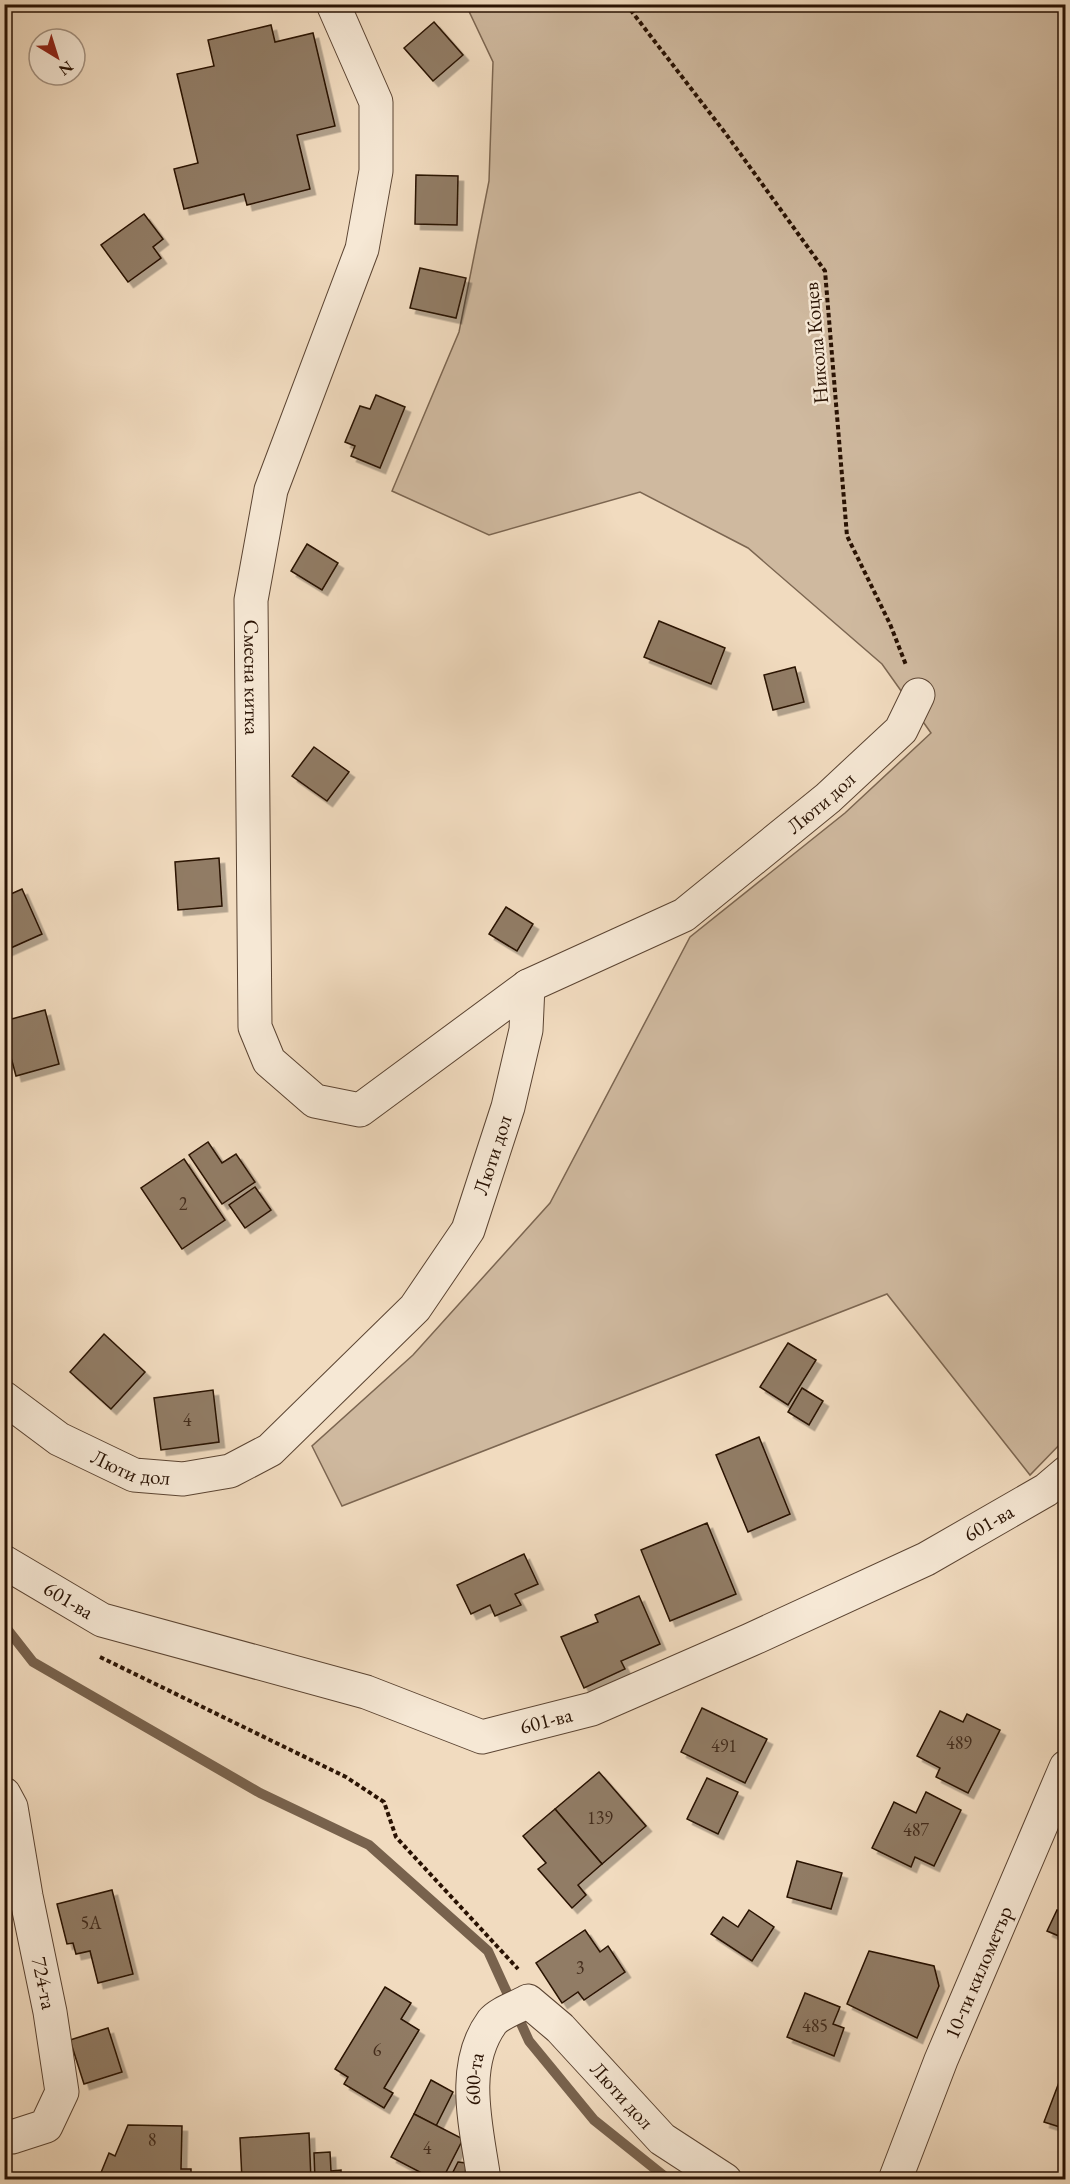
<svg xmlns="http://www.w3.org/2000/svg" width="1070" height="2184" viewBox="0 0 1070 2184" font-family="'EB Garamond',serif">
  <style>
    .green { fill: #cfb99f; stroke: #7c6651; stroke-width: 1.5 }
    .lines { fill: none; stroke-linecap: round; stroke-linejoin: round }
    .stream { stroke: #78624d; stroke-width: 10 }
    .building { fill: #917b65; stroke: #291203; stroke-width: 1.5; filter: url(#shadow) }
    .street-casing { stroke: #5b4432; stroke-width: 35 }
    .path { stroke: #291203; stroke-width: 4; stroke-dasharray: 4.5 3; stroke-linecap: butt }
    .street { stroke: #f6e8d5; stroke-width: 33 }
    .labels { text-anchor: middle; stroke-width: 5; stroke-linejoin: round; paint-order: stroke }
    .number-label { font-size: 18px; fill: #432c1c }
    .street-label { font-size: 21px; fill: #291203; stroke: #f6e8d5 }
  </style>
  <defs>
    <filter id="shadow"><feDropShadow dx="5.5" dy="5.5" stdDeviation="0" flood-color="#0004"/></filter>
  </defs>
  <rect width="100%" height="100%" fill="#f1dbbf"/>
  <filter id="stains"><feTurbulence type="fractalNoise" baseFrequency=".00333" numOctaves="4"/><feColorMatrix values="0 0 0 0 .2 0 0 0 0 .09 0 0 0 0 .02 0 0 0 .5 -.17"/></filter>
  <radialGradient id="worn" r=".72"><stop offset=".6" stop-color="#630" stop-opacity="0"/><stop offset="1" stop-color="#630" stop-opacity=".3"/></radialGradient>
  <path class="green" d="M466 5H1065V1439L1030 1475 887 1294 342 1506 312 1446 413 1355 550 1203 690 937 845 813 931 733 882 664 748 548 640 492 489 535 392 491 459 332 489 181 493 62Z"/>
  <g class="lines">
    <path class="stream" d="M4 1625 33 1662 260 1793 369 1845 488 1951 529 2041 594 2120 669 2180"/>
  </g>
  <g class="building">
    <path d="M434 22 463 55 433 81 404 48Z"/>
    <path d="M271 25 275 42 313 33 335 126 297 135 310 189 247 205 244 194 184 209 174 169 198 163 177 74 214 66 208 40Z"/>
    <path d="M416 175 458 176 457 225 415 224Z"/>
    <path d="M144 214 163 239 153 247 161 258 128 282 101 245Z"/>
    <path d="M420 268 466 278 456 318 410 308Z"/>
    <path d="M376 395 405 407 380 468 351 456 355 446 345 442 360 406 370 409Z"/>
    <path d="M307 544 338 563 322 590 291 571Z"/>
    <path d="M659 621 725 648 711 684 644 657Z"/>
    <path d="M795 667 804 702 773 710 764 675Z"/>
    <path d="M314 747 349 772 327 801 292 776Z"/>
    <path d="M219 858 222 906 178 910 175 862Z"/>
    <path d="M22 889 42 934 4 951V897Z"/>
    <path d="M506 907 533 924 517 951 489 934Z"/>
    <path d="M45 1010 59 1064 16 1076 4 1031V1021Z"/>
    <path d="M208 1142 222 1163 236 1154 255 1182 222 1204 189 1155Z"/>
    <path d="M184 1159 225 1220 182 1249 141 1188Z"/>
    <path d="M255 1187 271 1210 245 1228 229 1205Z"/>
    <path d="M104 1334 145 1372 111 1409 70 1372Z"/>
    <path d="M788 1343 816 1360 788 1405 760 1387Z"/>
    <path d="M802 1388 823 1401 809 1425 788 1412Z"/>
    <path d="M213 1390 219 1442 161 1450 154 1398Z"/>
    <path d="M759 1437 790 1514 748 1532 716 1455Z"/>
    <path d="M707 1523 736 1594 670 1621 641 1550Z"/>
    <path d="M524 1554 538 1584 515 1594 521 1605 495 1616 490 1605 471 1614 457 1585Z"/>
    <path d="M639 1596 660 1644 621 1661 625 1669 584 1688 561 1637 598 1622 595 1615Z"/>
    <path d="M702 1708 767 1739 745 1783 681 1752Z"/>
    <path d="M940 1711 963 1722 967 1714 1000 1730 968 1793 936 1777 940 1768 917 1756Z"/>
    <path d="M599 1772 646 1826 602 1864 555 1809Z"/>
    <path d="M707 1778 738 1792 718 1834 687 1819Z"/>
    <path d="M926 1792 961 1810 934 1866 915 1857 911 1867 872 1848 894 1802 916 1813Z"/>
    <path d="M555 1809 602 1864 578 1885 586 1895 572 1908 538 1869 546 1863 523 1836Z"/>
    <path d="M797 1861 842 1873 831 1909 787 1897Z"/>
    <path d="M112 1890 133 1974 98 1983 90 1951 76 1954 73 1943 67 1944 57 1904Z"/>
    <path d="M749 1910 774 1927 752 1961 711 1934 723 1917 738 1927Z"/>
    <path d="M1057 1910 1066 1914V1939L1047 1931Z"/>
    <path d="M585 1930 600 1952 608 1946 625 1972 584 2000 578 1992 562 2003 536 1963Z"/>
    <path d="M869 1951 934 1966 939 1986 917 2038 847 2004Z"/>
    <path d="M385 1987 411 2003 401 2019 419 2030 384 2088 393 2093 384 2108 344 2084 348 2077 335 2069Z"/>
    <path d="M805 1993 840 2007 833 2024 844 2028 834 2056 787 2037Z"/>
    <path d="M108 2028 122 2072 84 2084 70 2040Z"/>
    <path d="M1066 2064V2129L1044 2122Z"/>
    <path d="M431 2080 453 2092 436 2126 414 2114Z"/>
    <path d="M414 2114 463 2139 442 2180H435L391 2157Z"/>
    <path d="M128 2125 182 2126 181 2169H191V2180H98L109 2153 115 2156Z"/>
    <path d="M309 2133 311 2180H242L240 2138Z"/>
    <path d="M330 2152 331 2171 341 2170V2180H315L314 2153Z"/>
    <path d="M458 2162 466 2163 465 2180H449Z"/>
  </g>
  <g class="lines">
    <defs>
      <g id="street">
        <path id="s1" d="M333 4 376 102V171L362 249 271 490 251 600 255 1027 269 1061 315 1101 360 1110 528 986"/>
        <path id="s2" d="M4 1398 59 1439 134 1475 183 1479 230 1471 270 1450 415 1308 468 1230 508 1107 526 1030 528 986 684 915 828 798 901 730 918 695"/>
        <path id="s3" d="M4 1562 102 1620 366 1692 482 1737 592 1709 750 1640 926 1559 1046 1490 1066 1473"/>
        <path id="s4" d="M4 1794 11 1807 26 1896 50 2012 62 2092 46 2126 12 2137 4 2134"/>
        <path id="s5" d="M484 2180C477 2129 459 2067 492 2022 499 2013 518 2007 528 2001L560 2028 662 2139 725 2180"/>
        <path id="s6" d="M895 2180 941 2060 1066 1767"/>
      </g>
    </defs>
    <use href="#street" class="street-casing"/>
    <g class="path">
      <path d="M626 4 726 134 825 271 847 536 890 624 906 665"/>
      <path d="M100 1657 346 1777 384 1802 396 1837 518 1969"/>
    </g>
    <use href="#street" class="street"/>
  </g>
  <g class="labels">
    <g class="number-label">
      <text x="183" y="1210">2</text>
      <text x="187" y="1426">4</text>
      <text x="959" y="1749">489</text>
      <text x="724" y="1752">491</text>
      <text x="600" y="1824">139</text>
      <text x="916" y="1836">487</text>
      <text x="91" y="1929">5А</text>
      <text x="580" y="1974">3</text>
      <text x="815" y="2032">485</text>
      <text x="377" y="2056">6</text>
      <text x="152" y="2146">8</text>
      <text x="427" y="2154">4</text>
    </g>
    <g class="street-label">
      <text transform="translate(816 343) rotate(-95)" y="7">Никола Коцев</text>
      <text dy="7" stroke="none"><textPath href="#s1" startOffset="702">Смесна китка</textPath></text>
      <text dy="7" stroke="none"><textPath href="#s2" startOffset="1192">Люти дол</textPath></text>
      <text dy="7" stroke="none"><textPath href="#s2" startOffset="670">Люти дол</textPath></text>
      <text dy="7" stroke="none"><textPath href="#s2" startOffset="147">Люти дол</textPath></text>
      <text dy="7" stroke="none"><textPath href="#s3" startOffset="1064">601-ва</textPath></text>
      <text dy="7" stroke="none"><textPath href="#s3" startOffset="75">601-ва</textPath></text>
      <text dy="7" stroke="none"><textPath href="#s3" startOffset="578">601-ва</textPath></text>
      <text dy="7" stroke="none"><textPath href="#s6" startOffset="224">10-ти километър</textPath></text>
      <text dy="7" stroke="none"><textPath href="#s4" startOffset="194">724-та</textPath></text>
      <text dy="7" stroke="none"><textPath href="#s5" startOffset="102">600-та</textPath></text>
      <text dy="7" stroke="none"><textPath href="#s5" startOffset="338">Люти дол</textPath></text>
    </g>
  </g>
  <rect width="1070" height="2184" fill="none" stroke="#f1dbbf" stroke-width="24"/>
  <rect x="6" y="6" width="1058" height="2172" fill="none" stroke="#291203" stroke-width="3"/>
  <rect x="12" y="12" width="1046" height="2160" fill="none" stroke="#291203" stroke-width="1.5"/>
  <g transform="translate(57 57) rotate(142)"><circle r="28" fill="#f6e8d5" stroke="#a49281" stroke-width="1.5"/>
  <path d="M0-4.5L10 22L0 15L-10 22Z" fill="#8f2418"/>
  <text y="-9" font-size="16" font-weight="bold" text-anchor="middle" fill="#291203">N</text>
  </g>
  <rect width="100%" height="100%" filter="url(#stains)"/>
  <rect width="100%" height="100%" fill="url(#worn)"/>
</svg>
